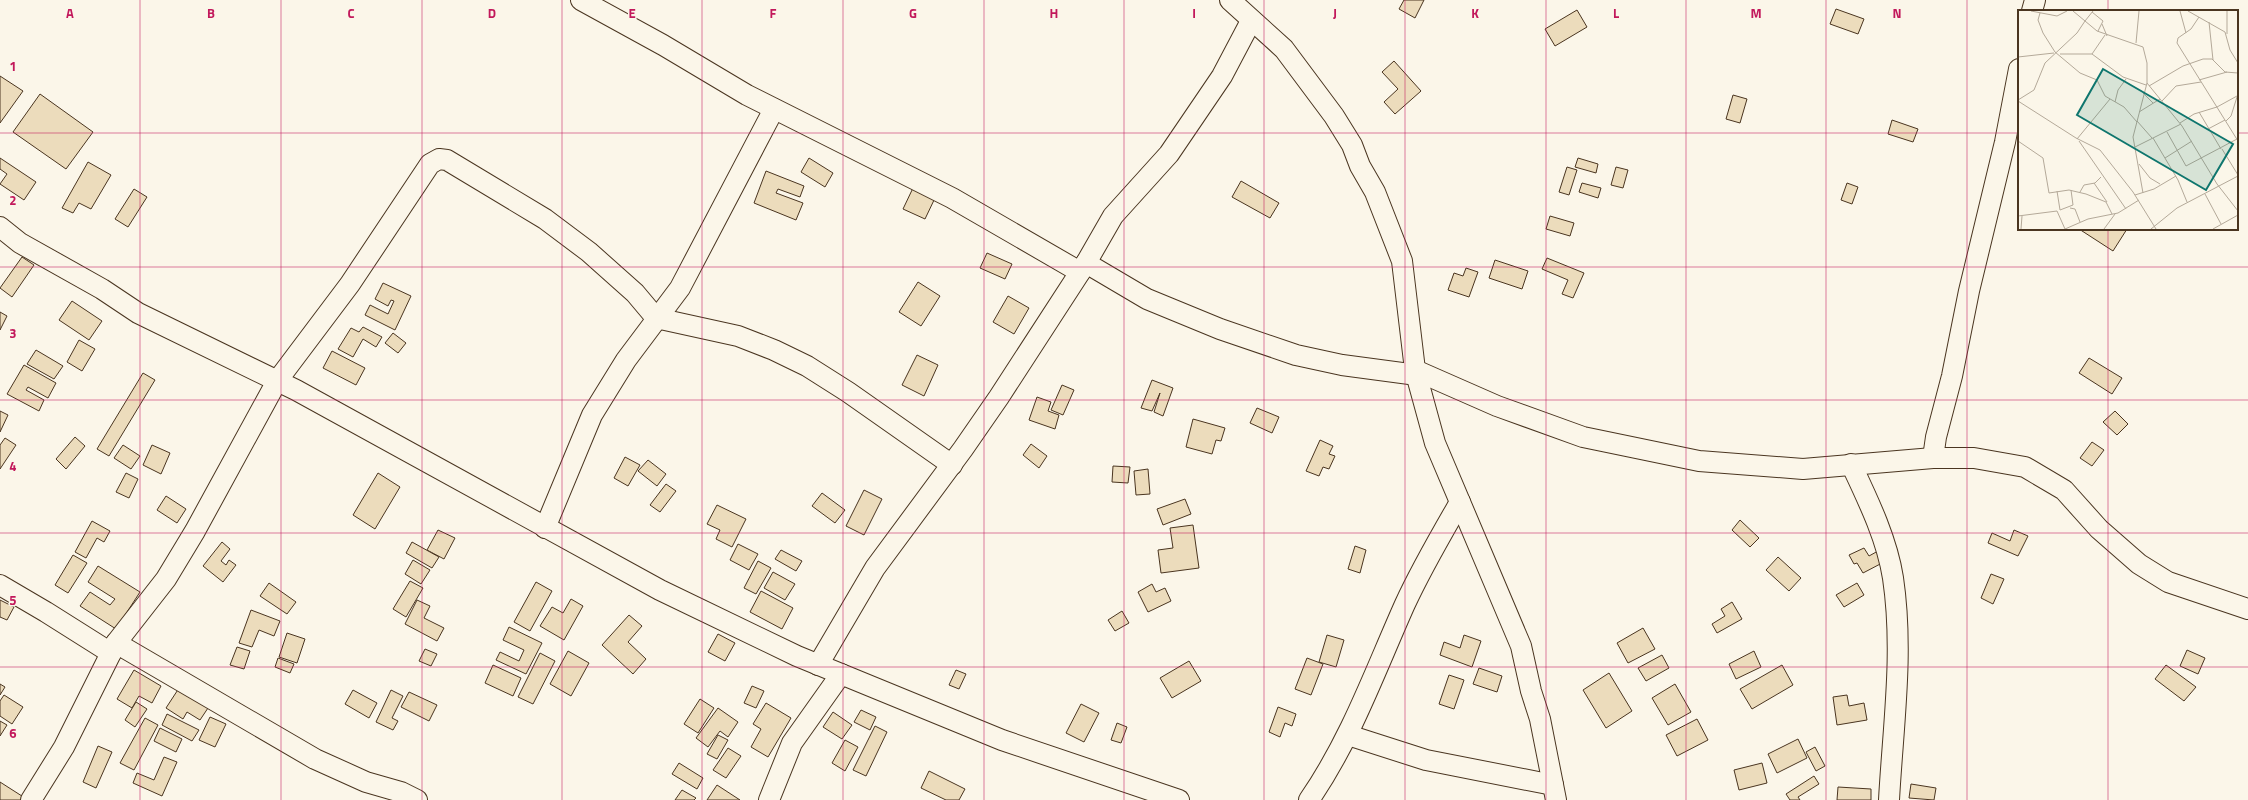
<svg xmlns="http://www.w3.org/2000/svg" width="2248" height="800" viewBox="0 0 2248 800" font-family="'Titillium Web',sans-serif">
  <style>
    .building { fill: #ecdcbc; stroke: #4a3520 }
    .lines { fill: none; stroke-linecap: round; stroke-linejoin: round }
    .minor-casing { stroke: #4a3520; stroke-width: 22 }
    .minor { stroke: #fbf6e9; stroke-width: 20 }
    .grid { fill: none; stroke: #c2185b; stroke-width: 1; stroke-opacity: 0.55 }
    .inset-road { fill: none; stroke: #b4a999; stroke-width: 1 }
    .view { fill: #0f766e; fill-opacity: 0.15; stroke: #0f766e; stroke-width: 2 }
    .inset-edge { fill: none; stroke: #4a3520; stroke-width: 2 }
    .grid-label { font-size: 13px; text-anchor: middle; font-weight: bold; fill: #c2185b; stroke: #fbf6e9; stroke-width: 3; stroke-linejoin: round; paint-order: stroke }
  </style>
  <rect width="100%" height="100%" fill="#fbf6e9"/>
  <g class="building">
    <path d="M1404 0H1424L1415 18 1399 9Z"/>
    <path d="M1836 9 1864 19 1858 34 1830 24Z"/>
    <path d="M1577 10 1587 27 1555 46 1545 29Z"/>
    <path d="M1394 61 1421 91 1395 114 1384 102 1398 89 1382 72Z"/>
    <path d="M0 76 23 91 0 123Z"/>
    <path d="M40 94 93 132 66 169 13 132Z"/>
    <path d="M1733 95 1747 99 1740 123 1726 119Z"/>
    <path d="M1892 120 1918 129 1913 142 1888 134Z"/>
    <path d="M0 158 36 182 24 200 0 184 7 174 0 169Z"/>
    <path d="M809 158 833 173 825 187 801 172Z"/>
    <path d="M1578 158 1598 164 1596 173 1575 167Z"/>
    <path d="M88 162 111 175 91 209 79 203 73 213 62 208Z"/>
    <path d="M1567 167 1577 170 1569 195 1559 192Z"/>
    <path d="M1616 167 1628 170 1623 188 1611 185Z"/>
    <path d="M766 171 804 186 800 197 778 189 776 193 803 203 796 220 754 203Z"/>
    <path d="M1241 181 1279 203 1270 218 1232 197Z"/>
    <path d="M1582 183 1601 188 1598 198 1579 192Z"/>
    <path d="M1847 183 1858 187 1852 204 1841 200Z"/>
    <path d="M913 188 935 198 925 219 903 209Z"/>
    <path d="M134 189 147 197 128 227 115 219Z"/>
    <path d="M1550 216 1574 223 1570 236 1546 229Z"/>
    <path d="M2079 229H2127L2113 251Z"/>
    <path d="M987 253 1012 264 1005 279 980 268Z"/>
    <path d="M22 257 34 265 12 297 0 288Z"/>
    <path d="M1547 258 1584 273 1573 298 1562 294 1568 280 1542 269Z"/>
    <path d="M1495 260 1528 271 1522 289 1489 278Z"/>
    <path d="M1466 268 1478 272 1469 297 1448 290 1454 273 1463 276Z"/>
    <path d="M918 282 940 296 921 326 899 312Z"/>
    <path d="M383 283 411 296 395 330 365 315 370 305 388 314 394 301 391 300 388 306 375 299Z"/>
    <path d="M1008 296 1029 308 1014 334 993 322Z"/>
    <path d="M72 301 102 321 89 340 59 320Z"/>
    <path d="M0 312 7 316 0 330Z"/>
    <path d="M363 327 382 337 376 347 363 339 353 357 338 349 351 328 359 332Z"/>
    <path d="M393 333 406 343 398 353 385 343Z"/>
    <path d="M79 340 95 349 82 371 67 362Z"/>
    <path d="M36 350 63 366 54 379 27 364Z"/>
    <path d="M332 351 365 368 356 385 323 368Z"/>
    <path d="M917 355 938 365 924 396 902 385Z"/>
    <path d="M2089 358 2122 378 2112 394 2079 373Z"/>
    <path d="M24 365 56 383 48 398 28 387 26 390 44 400 39 411 7 394Z"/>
    <path d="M143 373 155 380 109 456 97 449Z"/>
    <path d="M1152 380 1173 388 1163 416 1154 412 1160 393 1152 411 1141 408Z"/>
    <path d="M1062 385 1074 390 1063 415 1051 410Z"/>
    <path d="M1037 397 1051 402 1048 411 1059 415 1055 429 1029 420Z"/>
    <path d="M1257 408 1279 417 1272 433 1250 423Z"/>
    <path d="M0 411 8 415 0 432Z"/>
    <path d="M2115 411 2128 424 2117 435 2103 422Z"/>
    <path d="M1193 419 1225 428 1221 441 1216 440 1212 454 1186 447Z"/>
    <path d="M75 437 85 446 66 469 56 459Z"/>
    <path d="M5 438 16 445 0 469V445Z"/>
    <path d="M1320 440 1333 446 1329 454 1335 456 1329 469 1323 467 1319 476 1306 471Z"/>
    <path d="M2092 442 2104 450 2092 466 2080 458Z"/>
    <path d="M1031 444 1047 456 1039 468 1023 455Z"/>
    <path d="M123 445 140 456 131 469 114 458Z"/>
    <path d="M152 445 170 453 161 474 143 465Z"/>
    <path d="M625 457 640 465 628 486 614 478Z"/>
    <path d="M648 460 666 474 657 486 638 471Z"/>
    <path d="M1113 466 1130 467 1128 483 1112 482Z"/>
    <path d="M1148 469 1150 494 1136 495 1134 471Z"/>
    <path d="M126 473 138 479 129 498 116 492Z"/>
    <path d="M378 473 400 487 375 529 353 515Z"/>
    <path d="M666 484 676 491 660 512 650 505Z"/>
    <path d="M864 490 882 499 864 535 846 526Z"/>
    <path d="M822 493 845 510 835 523 812 506Z"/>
    <path d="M166 496 186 509 177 523 157 510Z"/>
    <path d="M1185 499 1191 514 1163 525 1157 509Z"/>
    <path d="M717 505 746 519 732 547 716 539 720 530 707 524Z"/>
    <path d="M1740 520 1759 538 1750 547 1732 530Z"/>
    <path d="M92 521 110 531 104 542 97 538 86 558 75 552Z"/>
    <path d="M1193 525 1199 568 1161 573 1158 550 1173 548 1170 528Z"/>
    <path d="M438 530 455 538 444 559 427 550Z"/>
    <path d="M2014 530 2028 536 2018 556 1988 543 1992 533 2010 541Z"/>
    <path d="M222 542 230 549 221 561 226 565 229 560 236 565 223 582 203 566Z"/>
    <path d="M412 542 439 557 432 568 406 553Z"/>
    <path d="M738 544 758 554 749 570 730 560Z"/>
    <path d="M1355 546 1366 550 1360 573 1348 569Z"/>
    <path d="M1864 548 1869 556 1878 551 1884 562 1863 573 1857 563 1854 564 1849 555Z"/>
    <path d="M781 550 802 561 796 571 775 559Z"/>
    <path d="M73 555 87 563 68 593 55 585Z"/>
    <path d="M1778 557 1801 578 1789 591 1766 570Z"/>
    <path d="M413 560 430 570 421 584 405 574Z"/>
    <path d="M758 561 771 568 756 594 744 588Z"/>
    <path d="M98 566 140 592 116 629 80 606 90 592 110 605 115 599 88 582Z"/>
    <path d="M773 572 795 584 785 600 764 588Z"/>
    <path d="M1991 574 2004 579 1993 604 1981 598Z"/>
    <path d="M410 581 423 588 406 617 393 609Z"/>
    <path d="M536 582 552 591 530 631 514 622Z"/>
    <path d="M269 583 296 602 287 614 260 596Z"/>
    <path d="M1857 583 1864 595 1844 607 1836 595Z"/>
    <path d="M1152 584 1156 592 1165 588 1171 601 1148 612 1138 592Z"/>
    <path d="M761 591 793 608 782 629 750 612Z"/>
    <path d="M571 599 583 606 564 640 540 626 552 607 563 613Z"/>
    <path d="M0 600 14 607 7 620 0 617Z"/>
    <path d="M417 600 430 606 424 618 444 628 437 641 405 624Z"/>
    <path d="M1732 602 1742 619 1717 633 1712 624 1725 616 1721 609Z"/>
    <path d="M251 610 280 621 274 636 259 630 252 647 239 643Z"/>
    <path d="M1122 611 1129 623 1115 631 1108 620Z"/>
    <path d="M629 615 642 626 628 642 646 659 633 674 602 645Z"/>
    <path d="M509 627 542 643 526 674 496 660 500 652 519 661 524 650 503 640Z"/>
    <path d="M1643 628 1655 649 1628 663 1617 643Z"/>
    <path d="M287 633 305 639 297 663 279 657Z"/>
    <path d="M718 634 735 643 725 661 708 652Z"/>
    <path d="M1327 635 1344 640 1336 667 1319 662Z"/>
    <path d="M1464 635 1481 641 1472 667 1440 655 1444 642 1460 648Z"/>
    <path d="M237 647 250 651 244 669 230 665Z"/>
    <path d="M425 649 437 654 431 666 419 661Z"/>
    <path d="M2187 650 2205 658 2198 674 2180 666Z"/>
    <path d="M568 651 589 663 571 696 550 684Z"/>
    <path d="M1754 651 1761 667 1736 679 1729 664Z"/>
    <path d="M540 653 555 661 533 704 518 697Z"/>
    <path d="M1662 655 1669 668 1646 681 1638 668Z"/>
    <path d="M278 658 294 664 290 673 275 667Z"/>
    <path d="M1307 658 1323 664 1311 695 1295 689Z"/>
    <path d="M1189 661 1201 681 1172 698 1160 678Z"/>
    <path d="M493 665 521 678 513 696 485 683Z"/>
    <path d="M1782 665 1793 685 1752 709 1740 689Z"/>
    <path d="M2166 665 2196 687 2184 701 2155 679Z"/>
    <path d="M1479 668 1502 676 1497 692 1473 684Z"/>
    <path d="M134 670 161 686 152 703 139 696 132 708 117 699Z"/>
    <path d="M956 670 966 674 959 689 949 685Z"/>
    <path d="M1609 673 1632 711 1606 728 1583 690Z"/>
    <path d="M1449 675 1464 680 1454 709 1439 704Z"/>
    <path d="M0 684 5 687 0 695Z"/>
    <path d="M1675 684 1691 712 1668 725 1652 698Z"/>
    <path d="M181 685 210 705 200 720 187 712 183 719 166 708Z"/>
    <path d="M752 686 764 691 756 708 744 703Z"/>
    <path d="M353 690 377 703 369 718 345 704Z"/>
    <path d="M391 690 403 696 392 718 398 721 393 730 376 722Z"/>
    <path d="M409 692 437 705 429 721 401 707Z"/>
    <path d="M4 695 23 707 12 724 0 716V701Z"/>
    <path d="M1847 695 1849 706 1864 703 1867 720 1837 725 1833 697Z"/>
    <path d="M700 699 714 708 698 733 684 724Z"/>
    <path d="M136 702 147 709 135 727 125 720Z"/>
    <path d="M766 703 791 718 768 757 751 747 761 729 753 724Z"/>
    <path d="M1081 704 1099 713 1084 742 1066 733Z"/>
    <path d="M1278 707 1296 714 1292 726 1285 723 1280 737 1269 732Z"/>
    <path d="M718 708 738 722 728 737 720 731 708 747 696 738Z"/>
    <path d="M861 710 876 717 870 730 854 722Z"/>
    <path d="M833 712 852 725 842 739 823 727Z"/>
    <path d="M167 714 199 730 192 741 162 725Z"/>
    <path d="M210 717 226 724 215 747 199 740Z"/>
    <path d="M145 718 158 725 134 770 120 763Z"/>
    <path d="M1697 719 1708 740 1677 756 1666 735Z"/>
    <path d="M0 721 7 725 0 736Z"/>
    <path d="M1117 723 1127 727 1121 743 1111 740Z"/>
    <path d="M875 726 887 732 866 776 853 770Z"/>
    <path d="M160 728 182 739 176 752 154 741Z"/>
    <path d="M718 735 728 740 717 759 707 754Z"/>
    <path d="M1798 739 1807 758 1777 773 1768 754Z"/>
    <path d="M845 740 858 747 845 771 832 763Z"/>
    <path d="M98 746 112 752 96 788 83 782Z"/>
    <path d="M1815 747 1825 766 1816 771 1806 752Z"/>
    <path d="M728 748 741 756 726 778 713 770Z"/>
    <path d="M164 757 177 762 162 796 133 783 137 773 154 780Z"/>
    <path d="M679 763 703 778 697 789 672 774Z"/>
    <path d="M1762 763 1767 783 1739 790 1734 770Z"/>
    <path d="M929 771 965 789 959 800H946L921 788Z"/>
    <path d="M1814 776 1819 784 1798 797 1800 800H1790L1786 794Z"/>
    <path d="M0 782 25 798 23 800H0Z"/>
    <path d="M1911 784 1936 788 1934 800 1909 798Z"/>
    <path d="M717 785 740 800H707Z"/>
    <path d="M1838 787 1871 789V800H1837Z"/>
    <path d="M682 790 696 798 694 800H675Z"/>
  </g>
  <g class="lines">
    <defs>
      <g id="minor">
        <path d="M581 0 663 45 747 95 952 198 1080 272"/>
        <path d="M1230 0 1284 49 1334 116 1352 145 1360 166 1375 192 1402 261 1415 370 1435 443 1521 646 1531 691 1540 719 1556 800"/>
        <path d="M2032 11 2035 0"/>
        <path d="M0 227 20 243 102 289 138 313 296 390 660 590 797 656 1002 740 1179 800"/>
        <path d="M1086 263 1147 299 1220 329 1296 355 1342 365 1417 375"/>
        <path d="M1415 370 1497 406 1583 437 1699 461 1803 469 1933 458H1974L2025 467 2064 490 2099 529 2139 564 2168 582 2248 609"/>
        <path d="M1933 458 1936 437 1952 376 1969 291 2005 142 2019 69"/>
        <path d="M1851 464C1868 500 1887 539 1893 578 1904 652 1893 726 1889 800"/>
        <path d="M545 528 592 415 626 360 680 288 774 109"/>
        <path d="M0 585 46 612 111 653"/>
        <path d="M116 643 315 759 366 782 401 792 417 800"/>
        <path d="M818 665 875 568 963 449 999 397 1086 263 1113 216 1169 154 1222 76 1251 21"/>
        <path d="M1348 735 1426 760 1553 785"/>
        <path d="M31 800 64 747 116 643 166 579 195 531 277 381 350 284 430 164 439 159 447 160 545 219 589 252 635 293 656 318 738 336 774 350 807 366 848 392 952 465"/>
        <path d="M769 800 792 743 841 674"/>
        <path d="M1309 800C1351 739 1375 671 1405 604 1421 569 1441 535 1460 502"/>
      </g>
    </defs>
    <use href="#minor" class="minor-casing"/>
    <use href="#minor" class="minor"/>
  </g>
  <path class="grid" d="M140 0V800M281 0V800M422 0V800M562 0V800M702 0V800M843 0V800M984 0V800M1124 0V800M1264 0V800M1405 0V800M1546 0V800M1686 0V800M1826 0V800M1967 0V800M2108 0V11M0 133H2019M2237 133H2248M2108 229V800M0 267H2248M0 400H2248M0 533H2248M0 667H2248"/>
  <g transform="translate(2018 10)">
    <rect width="220" height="220" fill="#fbf6e9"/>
    <path class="inset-road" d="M13 1 39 6 49 1M55 1 79 21 125 37 129 53V73L164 116 199 174 220 201M162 1 168 23M170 1 207 22 212 40 220 53M209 1V24M74 2 85 11 80 21M22 3 20 10 25 23 37 42 62 63 79 70 87 86 106 97 119 112M181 7 173 19 160 28 159 33 220 131M67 11 75 1M191 12 195 50M84 14 89 26M118 33 121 1M42 44H74L87 25M74 44 105 67 128 75M0 47 36 43M181 70 209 62M131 76 165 56 185 49H194L207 62 220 63M125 83 135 93M0 90 16 80 27 53 59 23 67 11M0 91 58 128 82 140 115 182 138 219M144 91 158 76 183 72M97 92 100 80 108 69M199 97 219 86M121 102 142 89M181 102 203 139M119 111 134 128M208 111 213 106 219 87M162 113 176 104 199 97M190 119 207 110M149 122 168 156 219 129M135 128 160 170 169 192M59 129 92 89M0 131 25 148 31 183 51 180 68 184 88 192 94 204M61 131 108 199M117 137 163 114M204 139 220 165M147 148 174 131M121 154 132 168 142 174M76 173 89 192M39 181 42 200M62 182 66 175 77 173 83 167M125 183 115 127 129 73M187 184 203 214M117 185 136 179 158 166M52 198 57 199 62 212M42 200 55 195 53 180M0 206 39 201 47 219M3 219 4 206M47 219 70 209 100 203 121 190M86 219 97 204M133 219 159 198 220 166M195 219 220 205"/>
    <path class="view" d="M85 59 215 134 188 180 59 105Z"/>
    <rect width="220" height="220" class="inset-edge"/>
  </g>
  <g class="grid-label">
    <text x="70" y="18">A</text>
    <text x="211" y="18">B</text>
    <text x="351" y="18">C</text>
    <text x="492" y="18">D</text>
    <text x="632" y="18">E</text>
    <text x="773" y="18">F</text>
    <text x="913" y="18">G</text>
    <text x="1054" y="18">H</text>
    <text x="1194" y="18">I</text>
    <text x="1335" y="18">J</text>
    <text x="1475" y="18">K</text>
    <text x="1616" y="18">L</text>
    <text x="1756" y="18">M</text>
    <text x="1897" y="18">N</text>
    <text x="13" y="71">1</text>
    <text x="13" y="205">2</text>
    <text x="13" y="338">3</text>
    <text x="13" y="471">4</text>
    <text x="13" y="605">5</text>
    <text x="13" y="738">6</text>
  </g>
</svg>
